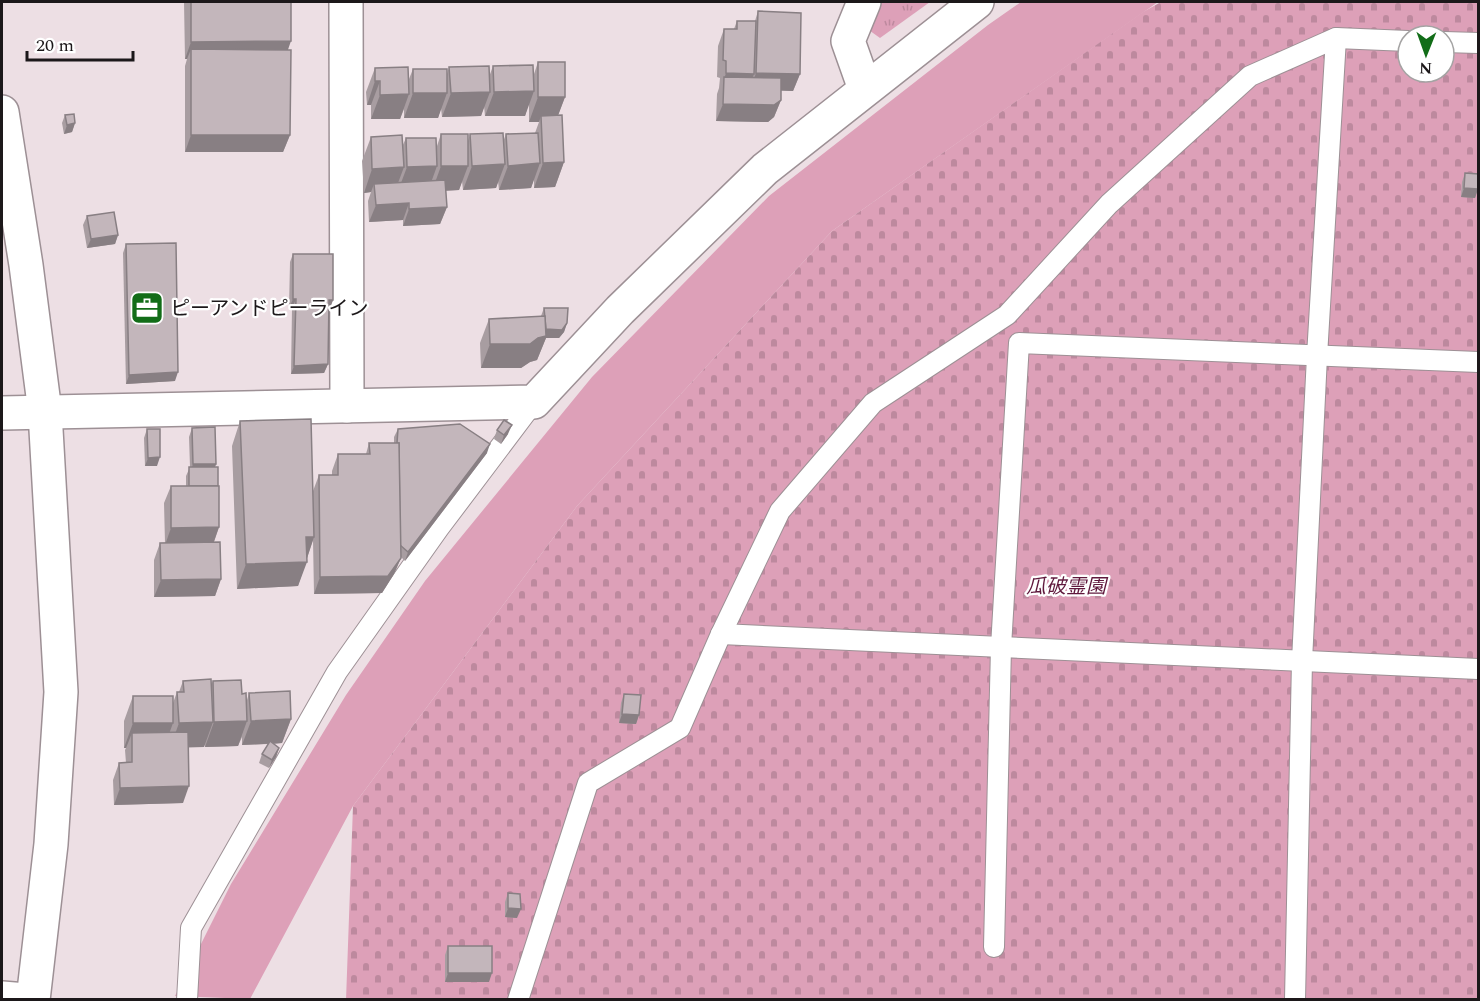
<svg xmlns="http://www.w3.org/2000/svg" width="1480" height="1001" viewBox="0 0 1480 1001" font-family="Spectral,'Noto Sans JP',serif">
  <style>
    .green { fill: #dda0b8 }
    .cemetery { fill: url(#cemetery-stones); fill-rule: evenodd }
    .park { fill: url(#park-tufts) }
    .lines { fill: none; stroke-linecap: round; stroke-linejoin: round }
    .service-casing { stroke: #9d9095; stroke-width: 22 }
    .minor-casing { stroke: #9d9095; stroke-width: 36 }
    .tertiary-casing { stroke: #9d9095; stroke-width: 36 }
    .service { stroke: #fff; stroke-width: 20 }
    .minor { stroke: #fff; stroke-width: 33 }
    .tertiary { stroke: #fff; stroke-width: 33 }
    .wall { fill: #a89da1 }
    .shaded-wall { fill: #887f83 }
    .building { fill: #c3b6bb; stroke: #887f83; stroke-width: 1.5 }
    .labels { text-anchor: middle; stroke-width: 4.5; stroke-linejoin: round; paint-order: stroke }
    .poi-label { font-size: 20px; fill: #1c181a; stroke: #fff; text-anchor: start }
    .park-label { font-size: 20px; font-style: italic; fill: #5f183c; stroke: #fff }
  </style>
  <defs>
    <pattern id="cemetery-stones" width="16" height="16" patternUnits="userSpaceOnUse" patternTransform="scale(1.5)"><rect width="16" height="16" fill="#dda0b8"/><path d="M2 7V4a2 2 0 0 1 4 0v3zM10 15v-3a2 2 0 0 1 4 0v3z" fill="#bd899e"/></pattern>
    <pattern id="park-tufts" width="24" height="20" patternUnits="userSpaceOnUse" patternTransform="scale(1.5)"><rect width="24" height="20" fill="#dda0b8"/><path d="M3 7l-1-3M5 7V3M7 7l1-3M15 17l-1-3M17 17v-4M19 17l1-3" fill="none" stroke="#bd899e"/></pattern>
  </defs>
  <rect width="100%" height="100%" fill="#eddfe4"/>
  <path class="green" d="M1021 2H1158L832 231 577 506 353 806 250 999 175 996 231 884 346 695 425 581 592 377 769 196 988 25Z"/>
  <path class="cemetery" d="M1161 2H1478V999L346 1000 353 806 577 506 832 231 1143 12ZM1408 36H1444V72H1408Z"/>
  <path class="park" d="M878 2H930L880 38 866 28Z"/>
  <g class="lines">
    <defs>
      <g id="service">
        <path d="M1444 42 1478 43"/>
        <path d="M721 634 1478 669"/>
        <path d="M994 947 1001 647 1019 343 1478 362"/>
        <path d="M187 1000 191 928 337 672 439 528 534 402"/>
        <path d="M518 1000 588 783 680 728 721 634 780 511 873 403 1007 315 1109 204 1250 76 1336 38 1408 41"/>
        <path d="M1295 1000 1302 661 1317 356 1336 38"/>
      </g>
      <g id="minor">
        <path d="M346 2 347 406"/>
        <path d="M864 2 848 41 865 89"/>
        <path d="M2 413 534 402 620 310 765 169 977 2"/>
      </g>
      <g id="tertiary">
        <path d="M2 112 26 265 45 412 61 692 51 844 33 1000"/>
        <path d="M2 998 26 1000"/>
      </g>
    </defs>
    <use href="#service" class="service-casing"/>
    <use href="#minor" class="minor-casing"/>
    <use href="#tertiary" class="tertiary-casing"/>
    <use href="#service" class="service"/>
    <use href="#minor" class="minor"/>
    <use href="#tertiary" class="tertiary"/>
  </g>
  <g class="wall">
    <path d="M184 2H291L288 50 290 135 283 152H185V66L187 59H185Z"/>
    <path d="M758 11 800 74 793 91 781 90V100L774 117 768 122 716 121 717 94 719 88 720 78 717 77 718 46 724 29H734L737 21H755Z"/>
    <path d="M538 62 565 97 558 115 564 162 555 187 534 188V179L531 188 499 190 498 181 496 188 463 190 462 181 459 190 446 191 447 207 440 224 403 226V220L369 222 368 201 371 192 364 193 362 161 371 137 402 147 406 138 437 146 441 134 468 141 470 134 503 142 506 134 535 133 539 122H529V102L525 116H485L484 106 481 116 442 117 441 108 438 118H404V109L400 119H371V105H367L366 92 375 68 409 79 413 69 447 74 449 67 489 77 493 66 533 77Z"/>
    <path d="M65 115 75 123 72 132 64 134 62 123Z"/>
    <path d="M1465 173 1478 189 1475 198 1461 197 1462 182Z"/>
    <path d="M87 216 118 235 115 244 87 248 83 225Z"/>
    <path d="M126 244 175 381 126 384 123 253Z"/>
    <path d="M293 254 333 300 330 308H329L328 364 324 373 291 374 292 308H289L290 262Z"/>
    <path d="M544 308 567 323 564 332 559 338H546L537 360 530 362 521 368H481L480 343 489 319 541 316Z"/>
    <path d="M240 421 313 491 319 475H332V471L338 454H366L369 443H394V437L398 429 487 453 405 561 401 557 394 574 382 593 314 594 313 540 298 586 237 589 232 446Z"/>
    <path d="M192 428 216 464 215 467 219 527 214 542 221 579 215 596 154 597V560L160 543H165L164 503 171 486H186V476L190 467 189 437Z"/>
    <path d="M147 429 157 466H145L144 438Z"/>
    <path d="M497 430 508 434 501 444 494 439Z"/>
    <path d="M183 681 211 685 213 681 242 694 247 700 249 693 291 719 282 743 274 744 279 748 276 757 269 768 259 763 262 754 268 744 242 745V737L238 746 205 747V743L204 747H188L183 803 114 805 113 780 119 763H126L125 750 126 748H124V721L133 696 173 703 177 692H179Z"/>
    <path d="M624 694 639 715 636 724 619 723 621 703Z"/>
    <path d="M508 893 517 918 505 917V902Z"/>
    <path d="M448 946 489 982H445V955Z"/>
  </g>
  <g class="shaded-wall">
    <path d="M291 41 285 58 191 49 187 59H185L191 42Z"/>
    <path d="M726 73 754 74 748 91 724 79Z"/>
    <path d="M756 73 800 74 793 91 750 90Z"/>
    <path d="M375 81H380L371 105H367Z"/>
    <path d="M534 91 525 116H485L494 92Z"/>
    <path d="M490 92 481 116 442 117 451 93Z"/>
    <path d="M413 93H447L438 118H404Z"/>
    <path d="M409 94 400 119H371L380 95Z"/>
    <path d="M538 97H565L556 121 541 116 539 122H529Z"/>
    <path d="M781 100 774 117 768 122 716 121 723 104Z"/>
    <path d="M75 123 72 132 64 134 67 125Z"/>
    <path d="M191 135H290L283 152H185Z"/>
    <path d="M564 162 555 187 534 188 543 163Z"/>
    <path d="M540 163 531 188 499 190 508 166Z"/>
    <path d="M505 164 496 188 463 190 472 166Z"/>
    <path d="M437 166 428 191H398L407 167Z"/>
    <path d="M441 166H468L459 190 432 191Z"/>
    <path d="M404 167 395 191 374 184 371 192 364 193 372 169Z"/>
    <path d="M1464 188 1478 189 1475 198 1461 197Z"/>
    <path d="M409 203 403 220 369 222 376 205Z"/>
    <path d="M447 207 440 224 403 226 409 209Z"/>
    <path d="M118 235 115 244 87 248 91 239Z"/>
    <path d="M293 299H296L292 308H289Z"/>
    <path d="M329 300H333L330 308H326Z"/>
    <path d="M567 323 564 332 559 338H546L537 360 530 362 521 368H481L490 344Z"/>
    <path d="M328 364 324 373 291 374 294 366Z"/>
    <path d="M178 372 175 381 126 384 129 375Z"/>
    <path d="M512 425 508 434 501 444 504 435Z"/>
    <path d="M490 444 487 453 405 561 408 552Z"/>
    <path d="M160 457 157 466H145L148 458Z"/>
    <path d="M193 464H216L213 473H190Z"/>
    <path d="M219 527 213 544 165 545 171 528Z"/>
    <path d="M306 537H314L306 561Z"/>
    <path d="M401 558 394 574 382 593 314 594 320 577Z"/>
    <path d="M307 562 298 586 237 589 246 564Z"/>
    <path d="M221 579 215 596 154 597 161 580Z"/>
    <path d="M622 714 639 715 636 724 619 723Z"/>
    <path d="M291 719 282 743 242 745 251 721Z"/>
    <path d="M247 721 238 746 205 747 214 722Z"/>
    <path d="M213 722 204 747 170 748 179 723Z"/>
    <path d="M133 723H173L164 748 132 733 126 748H124Z"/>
    <path d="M279 748 276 757 269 768 272 760Z"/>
    <path d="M189 786 183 803 114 805 120 788Z"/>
    <path d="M508 908 521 909 517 918 505 917Z"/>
    <path d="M448 973H492L489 982H445Z"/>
  </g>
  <g class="building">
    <path d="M191 2H291V41L191 42Z"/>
    <path d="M758 11 801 13 800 74 756 73Z"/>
    <path d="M737 21H756L754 74 726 73V61L723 60 724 29H737Z"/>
    <path d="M191 49 291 50 290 135H191Z"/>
    <rect x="538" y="62" width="27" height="35"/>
    <path d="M533 65 534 91 494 92 493 66Z"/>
    <path d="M489 66 490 92 451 93 449 67Z"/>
    <path d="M408 67 409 94 380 95V81H375V68Z"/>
    <rect x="413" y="69" width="34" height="24"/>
    <path d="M724 77 781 78V100L774 105 723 104Z"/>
    <path d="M74 114 75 123 67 125 65 115Z"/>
    <path d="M562 115 564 162 543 163 541 116Z"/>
    <path d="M503 133 505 164 472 166 470 134Z"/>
    <path d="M538 133 540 163 508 166 506 134Z"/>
    <rect x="441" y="134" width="27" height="32"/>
    <path d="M402 135 404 167 372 169 371 137Z"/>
    <path d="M406 138H436L437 166 407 167Z"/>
    <path d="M1465 173 1479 174 1478 189 1464 188Z"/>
    <path d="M445 180 447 207 409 209V203L376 205 374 184Z"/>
    <path d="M114 212 118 235 91 239 87 216Z"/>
    <path d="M176 243 178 372 129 375 126 244Z"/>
    <path d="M293 254H333V300H329L328 364 294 366 296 299H293Z"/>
    <path d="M544 308H568L567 323 562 330 546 329Z"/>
    <path d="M545 316 546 336 538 338 530 344H490L489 319Z"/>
    <path d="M311 419 314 537H306L307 562 246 564 240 421Z"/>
    <path d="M504 420 512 425 504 435 497 430Z"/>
    <path d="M460 424 490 444 408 552 400 545 399 443H397L398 429Z"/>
    <path d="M215 427 216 464H193L192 428Z"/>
    <path d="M147 429H160V457L148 458Z"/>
    <path d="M369 443H399L401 558 388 576 320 577 319 475H338V454H370Z"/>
    <rect x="189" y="467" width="29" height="19"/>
    <path d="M171 486H219V527L171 528Z"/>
    <path d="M220 542 221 579 161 580 160 543Z"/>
    <path d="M211 679 213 722 179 723 177 692H184L183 681Z"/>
    <path d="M241 680 242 694 246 693 247 721 214 722 213 681Z"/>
    <path d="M290 691 291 719 251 721 249 693Z"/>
    <path d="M624 694 641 695 639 715 622 714Z"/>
    <rect x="133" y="696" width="40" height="27"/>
    <path d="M188 732 189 786 120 788 119 763 132 762V733Z"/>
    <path d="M270 741 279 748 272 760 262 754Z"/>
    <path d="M508 893 520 894 521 909 508 908Z"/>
    <rect x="448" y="946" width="44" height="27"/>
  </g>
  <defs>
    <symbol id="office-square" viewBox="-11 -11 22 22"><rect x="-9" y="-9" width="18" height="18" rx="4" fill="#126d18" stroke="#fff"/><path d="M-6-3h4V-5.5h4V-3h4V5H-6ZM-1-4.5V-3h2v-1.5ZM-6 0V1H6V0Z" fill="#fff"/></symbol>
  </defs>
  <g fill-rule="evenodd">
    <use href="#office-square" x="128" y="289" width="38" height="38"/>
  </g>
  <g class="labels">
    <g class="poi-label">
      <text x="170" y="315">ピーアンドピーライン</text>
    </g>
    <g class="park-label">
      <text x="1066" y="593">瓜破霊園</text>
    </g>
  </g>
  <rect width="1480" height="1001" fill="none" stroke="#1c181a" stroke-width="6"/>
  <g transform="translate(1426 54) rotate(181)"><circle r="28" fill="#ffffff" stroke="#a4a3a3" stroke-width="1.5"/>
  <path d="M0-4.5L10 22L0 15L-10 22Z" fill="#126d18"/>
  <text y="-9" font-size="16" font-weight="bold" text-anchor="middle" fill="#1c181a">N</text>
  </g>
  <path d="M27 51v9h106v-9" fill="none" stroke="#1c181a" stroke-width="3"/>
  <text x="36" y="51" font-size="18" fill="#1c181a" stroke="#ffffff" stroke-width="4.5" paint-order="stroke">20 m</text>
</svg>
